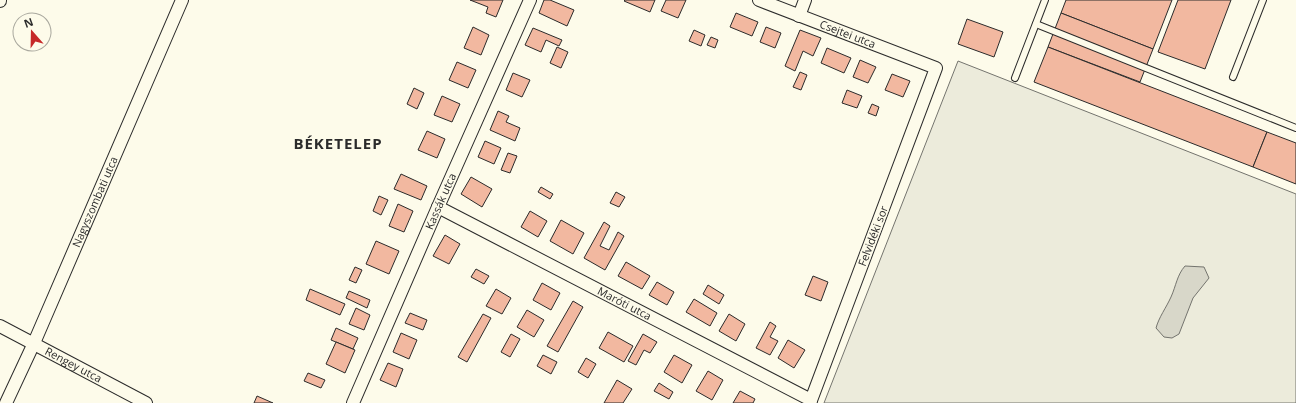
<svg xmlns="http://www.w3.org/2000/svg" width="1296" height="403" viewBox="0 0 1296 403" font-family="'Open Sans',sans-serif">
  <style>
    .green { fill: #ecebdb; stroke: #74746e }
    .water { fill: #d8d7c9; stroke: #74746e }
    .building { fill: #f2b8a0; stroke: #2b2b2b }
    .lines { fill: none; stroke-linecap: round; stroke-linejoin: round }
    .lane-casing { stroke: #2b2b2b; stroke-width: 8 }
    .street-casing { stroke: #2b2b2b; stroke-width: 14 }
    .lane { stroke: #fdfbea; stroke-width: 6 }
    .street { stroke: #fdfbea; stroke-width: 12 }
    .labels { text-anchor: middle; stroke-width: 3; stroke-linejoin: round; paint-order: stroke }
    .street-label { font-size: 11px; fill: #2b2b2b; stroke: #fdfbea }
    .district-label { font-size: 15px; font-weight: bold; letter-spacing: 1px; fill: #2b2b2b; stroke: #fdfbea }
  </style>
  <rect width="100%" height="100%" fill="#fdfbea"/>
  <path class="green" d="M958 61 1296 194V403H824Z"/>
  <path class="water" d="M1185 266 1204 267 1209 278 1193 298 1179 334 1172 338 1164 337 1156 328C1159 317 1166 308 1171 297 1176 286 1177 275 1185 266Z"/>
  <g class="building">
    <path d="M470 0H503L496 17 486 13 488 7Z"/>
    <path d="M544 0H550L574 10 567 26 539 13Z"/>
    <path d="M625 0H655L650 12 624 1Z"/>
    <path d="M666 0H686L678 18 661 11Z"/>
    <path d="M1066 0H1172L1153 49 1061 13Z"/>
    <path d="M1178 0H1231L1205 69 1158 52Z"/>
    <path d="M736 13 758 22 752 36 730 27Z"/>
    <path d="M1061 13 1153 49 1140 82 1048 47Z"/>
    <path d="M967 19 1003 32 994 57 958 44Z"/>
    <path d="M473 27 489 35 481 55 464 48Z"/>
    <path d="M766 27 781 33 775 48 760 42Z"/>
    <path d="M533 28 562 40 559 46 546 40 541 52 525 45Z"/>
    <path d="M694 30 705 35 701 46 689 41Z"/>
    <path d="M800 30 821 38 813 56 803 51 795 71 785 66Z"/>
    <path d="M711 37 718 40 715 48 707 45Z"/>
    <path d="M557 47 568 52 561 68 550 63Z"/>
    <path d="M1048 47 1267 132 1253 167 1034 82Z"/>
    <path d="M827 48 851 58 844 73 821 63Z"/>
    <path d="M860 60 876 67 868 83 853 77Z"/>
    <path d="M457 62 476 70 468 88 449 80Z"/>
    <path d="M800 72 807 75 801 90 793 87Z"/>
    <path d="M513 73 530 80 522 97 506 90Z"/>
    <path d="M892 74 910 81 903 97 885 90Z"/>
    <path d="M414 88 424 93 417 109 407 104Z"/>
    <path d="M847 90 862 96 857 108 842 103Z"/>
    <path d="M442 96 460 104 452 122 434 115Z"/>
    <path d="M872 104 879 107 876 116 868 113Z"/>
    <path d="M498 111 509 116 506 122 520 128 515 141 490 130Z"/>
    <path d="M427 131 445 139 437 158 418 150Z"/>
    <path d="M1267 132 1296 143V184L1253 167Z"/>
    <path d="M485 141 501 148 494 164 478 157Z"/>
    <path d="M508 153 517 156 510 173 501 170Z"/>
    <path d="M401 174 427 186 421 200 394 189Z"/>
    <path d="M471 177 492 189 482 207 461 194Z"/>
    <path d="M541 187 553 194 550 199 538 192Z"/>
    <path d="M616 192 625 197 619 207 610 203Z"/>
    <path d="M379 196 388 200 381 215 373 211Z"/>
    <path d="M398 204 413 211 404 232 389 226Z"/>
    <path d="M530 211 547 221 538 237 521 227Z"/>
    <path d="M561 220 584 233 573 254 550 241Z"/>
    <path d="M604 222 610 226 600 246 609 250 618 232 624 236 605 270 584 258Z"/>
    <path d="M445 235 460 244 449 264 433 256Z"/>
    <path d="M376 241 399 251 389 274 366 264Z"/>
    <path d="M626 262 650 276 642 289 618 276Z"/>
    <path d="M355 267 362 270 356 283 349 280Z"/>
    <path d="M476 269 489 276 484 284 471 277Z"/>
    <path d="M813 276 828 282 821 301 805 295Z"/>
    <path d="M657 282 674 292 667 305 649 295Z"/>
    <path d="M542 283 560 293 551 310 533 300Z"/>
    <path d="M708 285 724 295 719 304 703 294Z"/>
    <path d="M310 289 345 304 340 315 306 300Z"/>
    <path d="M496 289 511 298 502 314 486 306Z"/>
    <path d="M349 291 370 300 367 308 346 298Z"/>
    <path d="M694 299 717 313 710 326 686 312Z"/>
    <path d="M573 301 583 307 558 352 547 346Z"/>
    <path d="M356 308 370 315 364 330 349 324Z"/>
    <path d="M527 310 544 320 534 337 517 327Z"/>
    <path d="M410 313 427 320 423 330 405 323Z"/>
    <path d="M483 314 491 318 467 362 458 357Z"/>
    <path d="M729 314 745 324 736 341 719 331Z"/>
    <path d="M770 322 776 326 770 337 778 341 770 355 756 348Z"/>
    <path d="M336 328 358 338 353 349 331 340Z"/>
    <path d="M608 332 633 346 624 362 599 348Z"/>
    <path d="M401 333 417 340 409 359 393 352Z"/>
    <path d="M511 334 520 339 510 357 501 352Z"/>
    <path d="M643 334 657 342 650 353 644 350 636 365 628 361Z"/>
    <path d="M788 340 805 350 794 368 778 358Z"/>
    <path d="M336 342 355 350 345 373 326 364Z"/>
    <path d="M543 355 557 362 551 374 537 366Z"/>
    <path d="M674 355 692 365 682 383 664 372Z"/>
    <path d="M586 358 596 364 588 378 578 372Z"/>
    <path d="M388 363 403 369 396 387 380 380Z"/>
    <path d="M708 371 723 380 712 400 696 391Z"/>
    <path d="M308 373 325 380 321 388 304 381Z"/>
    <path d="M617 380 632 389 623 403H604Z"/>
    <path d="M659 383 673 392 669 399 654 391Z"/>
    <path d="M740 391 755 399 753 403H733Z"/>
    <path d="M257 396 273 403H254Z"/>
  </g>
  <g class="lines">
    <defs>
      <g id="lane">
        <path d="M1036 24 1296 128"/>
        <path d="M1233 77 1263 0"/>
        <path d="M1015 78 1045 0"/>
      </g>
      <g id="street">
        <path id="s1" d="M759 0 936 68 810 403"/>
        <path d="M0 1V0"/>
        <path d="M799 16 805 0"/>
        <path id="s2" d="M438 207 811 400"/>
        <path id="s3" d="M0 326 146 403"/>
        <path id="s4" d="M6 403 34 343 182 0"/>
        <path id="s5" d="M353 403 438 207 530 0"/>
      </g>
    </defs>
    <use href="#lane" class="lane-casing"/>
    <use href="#street" class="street-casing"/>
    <use href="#lane" class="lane"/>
    <use href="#street" class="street"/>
  </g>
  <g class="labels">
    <g class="street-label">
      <text dy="4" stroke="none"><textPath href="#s1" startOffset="95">Csejtei utca</textPath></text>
      <text dy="4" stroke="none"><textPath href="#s5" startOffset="220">Kassák utca</textPath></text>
      <text dy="4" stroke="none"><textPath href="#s4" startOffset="220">Nagyszombati utca</textPath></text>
      <text transform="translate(873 236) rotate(-69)" y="4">Felvidéki sor</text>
      <text dy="4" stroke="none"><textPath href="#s2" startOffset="210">Maróti utca</textPath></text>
      <text dy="4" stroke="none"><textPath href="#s3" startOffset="83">Rengey utca</textPath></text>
    </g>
    <g class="district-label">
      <text x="338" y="149">BÉKETELEP</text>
    </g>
  </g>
  <g transform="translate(32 32) rotate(340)"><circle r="19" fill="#fdfbea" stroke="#a9a89e"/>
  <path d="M0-3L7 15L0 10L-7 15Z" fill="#c62828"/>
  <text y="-6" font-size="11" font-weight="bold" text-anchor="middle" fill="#2b2b2b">N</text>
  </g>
</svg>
